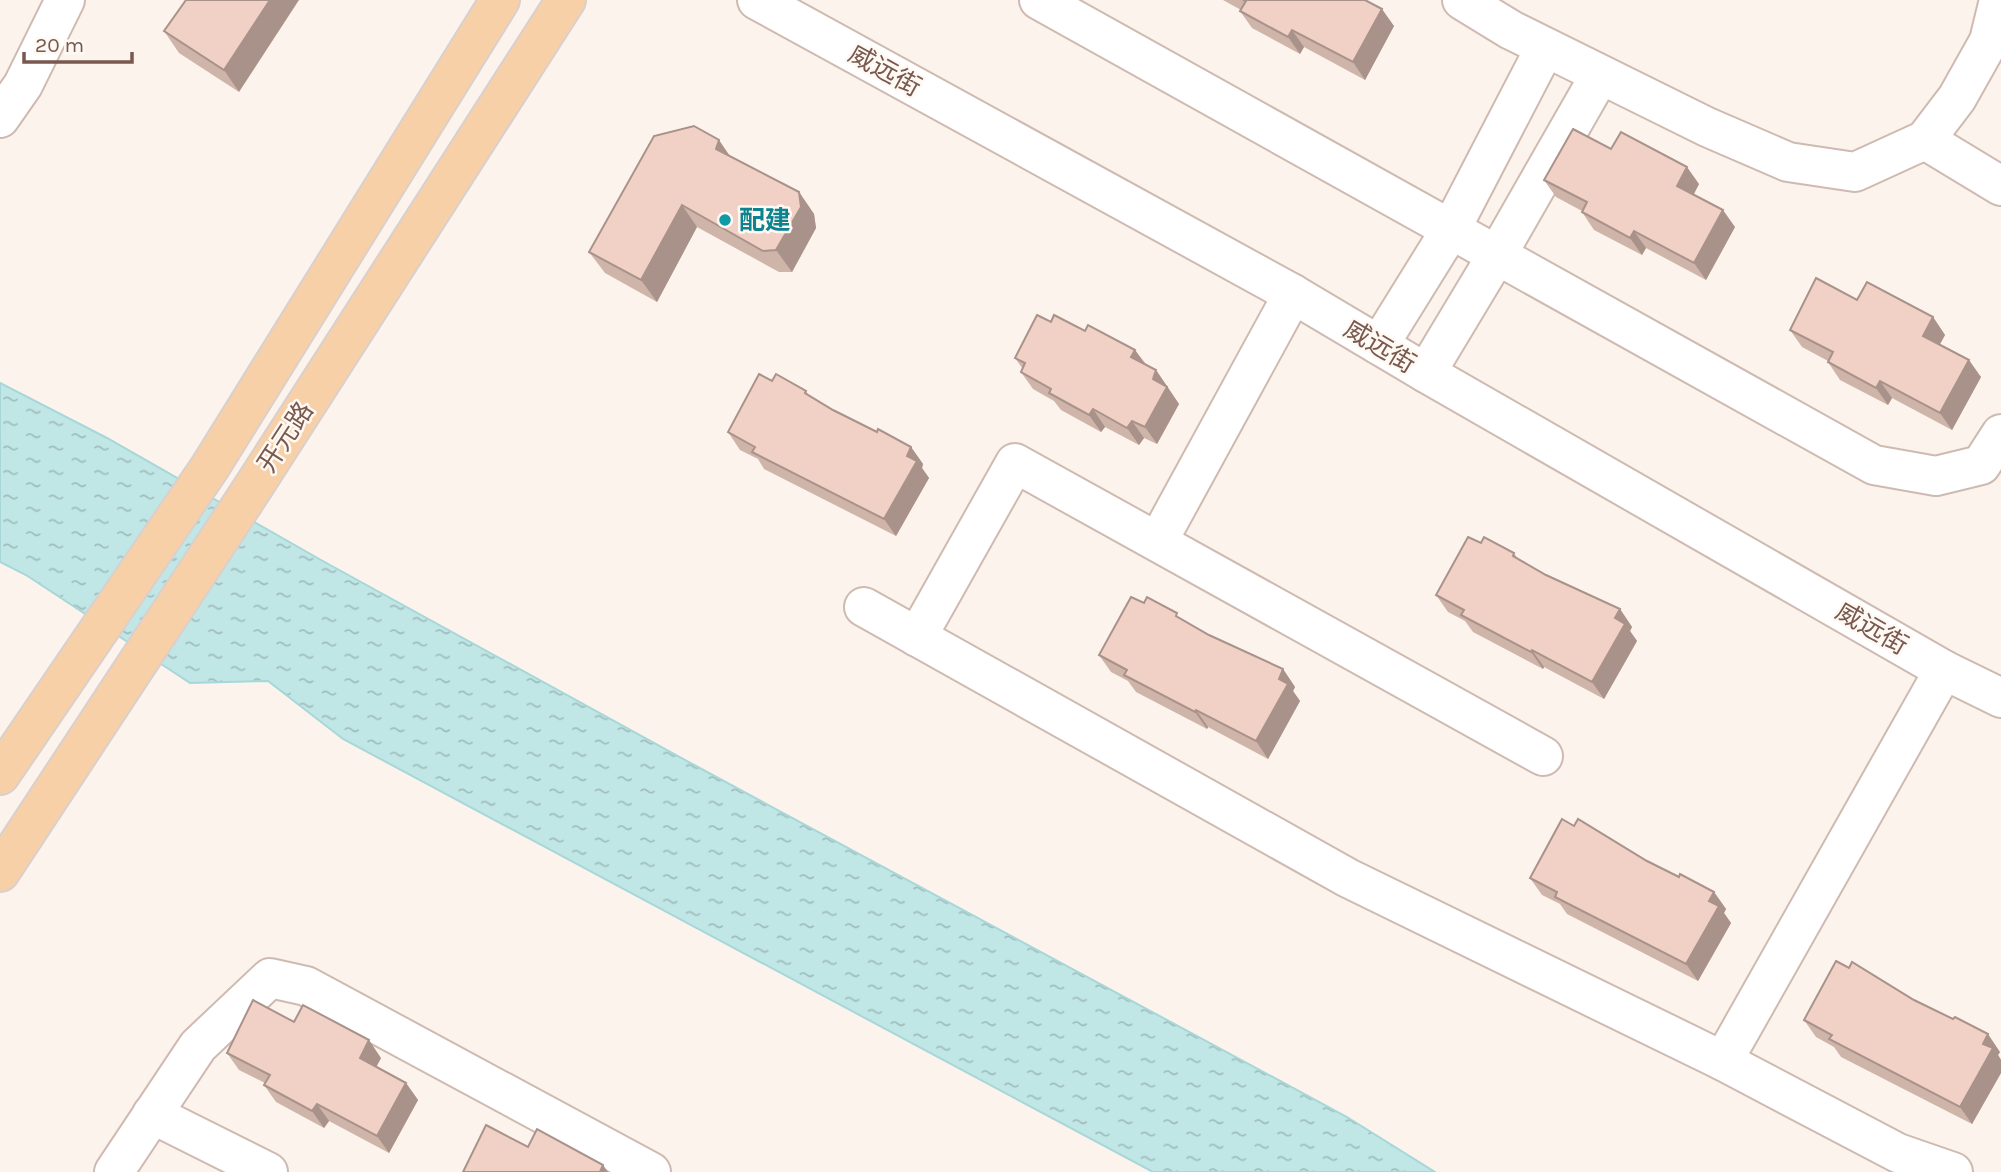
<svg xmlns="http://www.w3.org/2000/svg" width="2001" height="1172" viewBox="0 0 2001 1172" font-family="Karla,'Noto Sans SC',sans-serif">
  <style>
    .water { fill: url(#water-ripples); stroke: #a7d7d8; stroke-width: 2 }
    .lines { fill: none; stroke-linecap: round; stroke-linejoin: round }
    .minor-casing { stroke: #cfbab1; stroke-width: 42 }
    .major-casing { stroke: #d9d0ce; stroke-width: 42 }
    .minor { stroke: #fff; stroke-width: 38 }
    .major { stroke: #f8d0a8; stroke-width: 38 }
    .wall { fill: #cfb4a9 }
    .shaded-wall { fill: #a9928a }
    .building { fill: #f1d1c5; stroke: #a9928a; stroke-width: 2 }
    .culture-dot { fill: #0f9aa8; stroke: #fff9f3; stroke-width: 2.5 }
    .labels { text-anchor: middle; stroke-width: 5; stroke-linejoin: round; paint-order: stroke }
    .street-label { font-size: 26px; fill: #78584f; stroke: #fff9f3 }
    .culture-label { font-size: 26px; font-weight: bold; fill: #0d838f; stroke: #fff9f3; text-anchor: start }
  </style>
  <defs>
    <pattern id="water-ripples" width="26" height="14" patternUnits="userSpaceOnUse" patternTransform="scale(1.75)"><rect width="26" height="14" fill="#c0e6e6"/><path d="M2 4q2-2 4 0t4 0M15 11q2-2 4 0t4 0" fill="none" stroke="#a1bdbd"/></pattern>
  </defs>
  <rect width="100%" height="100%" fill="#fcf4ec"/>
  <path class="water" d="M0 383 107 438 321 560 696 766 1347 1117 1435 1172H1153L343 739 268 681 190 683 26 575 0 562Z"/>
  <g class="lines">
    <defs>
      <g id="minor">
        <path d="M757 0 1293 294 1426 373 1944 670 2001 698"/>
        <path d="M1039 0 1874 465 1936 476 1981 465 2001 434"/>
        <path d="M1462 0 1511 30 1707 127 1788 162 1855 172 1925 140 1957 98 1989 41 1999 0"/>
        <path d="M0 118 23 85 65 0"/>
        <path d="M1925 140 2001 186"/>
        <path d="M1379 345 1451 229 1545 48"/>
        <path d="M1426 373 1497 255 1600 75"/>
        <path d="M1158 541 1293 294"/>
        <path d="M864 607 1348 878 1723 1061 1898 1153 1953 1172"/>
        <path d="M917 637 1015 463 1543 756"/>
        <path d="M1723 1061 1944 670"/>
        <path d="M152 1114 268 1172"/>
        <path d="M114 1172 198 1046 270 978 306 986 651 1172"/>
      </g>
      <g id="major">
        <path d="M0 775 210 467 500 0"/>
        <path d="M0 872 252 489 566 0"/>
      </g>
    </defs>
    <use href="#minor" class="minor-casing"/>
    <use href="#major" class="major-casing"/>
    <use href="#minor" class="minor"/>
    <use href="#major" class="major"/>
  </g>
  <g class="wall">
    <path d="M186 0 239 92 179 53 164 31Z"/>
    <path d="M1223 0H1365L1394 26 1365 80 1304 47 1300 54 1252 28 1240 11 1241 10Z"/>
    <path d="M1611 149 1699 184 1694 194 1735 227 1706 280 1646 248 1642 255 1594 230 1582 212V211L1556 197 1544 180Z"/>
    <path d="M731 157 799 192 814 214 816 228 792 272H779L697 227 657 302 605 273 589 252Z"/>
    <path d="M1857 300 1933 317 1945 335 1940 344 1981 377 1952 430 1892 398 1888 405 1840 380 1828 362V361L1802 347 1790 330Z"/>
    <path d="M1051 322 1085 331 1135 350 1146 364 1156 370 1179 404 1157 444 1144 438 1139 445 1105 427 1101 432 1061 410 1054 401 1033 389 1021 372 1023 369 1015 358Z"/>
    <path d="M772 381 806 391 809 396 833 410 877 432 911 447 923 464 922 468 929 478 896 536 764 469 758 459 740 450 728 432Z"/>
    <path d="M1481 543 1514 553 1518 559 1546 575 1620 609 1632 627 1630 631 1637 641 1604 699 1544 667 1543 669 1473 632 1465 621 1448 612 1436 595Z"/>
    <path d="M1181 619 1209 635 1283 669 1295 687 1293 691 1300 701 1268 759 1208 727 1207 729 1136 692 1128 681 1111 672 1099 655Z"/>
    <path d="M1647 861 1679 877 1714 892 1726 909 1724 913 1731 923 1698 981 1567 914 1560 904 1542 895 1530 878Z"/>
    <path d="M1804 1020 2000 1052 1998 1055 2001 1060V1073L1972 1124 1841 1057 1834 1047 1816 1037Z"/>
    <path d="M294 1022 381 1058 376 1067 406 1083 418 1100 389 1153 329 1121 324 1128 276 1102 264 1085 265 1083 239 1070 227 1053Z"/>
  </g>
  <g class="shaded-wall">
    <path d="M270 0H299L239 92 224 70Z"/>
    <path d="M1382 9 1394 26 1365 80 1353 62Z"/>
    <path d="M1292 30 1304 47 1300 54 1288 37Z"/>
    <path d="M719 140 734 162 716 149Z"/>
    <path d="M1687 167 1699 184 1689 203 1677 186Z"/>
    <path d="M799 192 814 214 816 228 792 272 776 250Z"/>
    <path d="M682 205 697 227 657 302 641 280Z"/>
    <path d="M1723 210 1735 227 1706 280 1694 263Z"/>
    <path d="M1634 231 1646 248 1642 255 1630 238Z"/>
    <path d="M1933 317 1945 335 1935 353 1923 336Z"/>
    <path d="M1135 350 1147 367 1131 357Z"/>
    <path d="M1969 360 1981 377 1952 430 1940 413Z"/>
    <path d="M1156 370 1179 404 1157 444 1145 427 1153 379Z"/>
    <path d="M1880 381 1892 398 1888 405 1876 388Z"/>
    <path d="M1093 409 1105 427 1101 432 1089 415Z"/>
    <path d="M1132 421 1144 438 1139 445 1127 428Z"/>
    <path d="M911 447 923 464 922 468 929 478 896 536 884 519 907 456Z"/>
    <path d="M1620 609 1632 627 1630 631 1637 641 1604 699 1592 682 1615 618Z"/>
    <path d="M1532 650 1544 667 1543 669 1531 652Z"/>
    <path d="M1283 669 1295 687 1293 691 1300 701 1268 759 1256 741Z"/>
    <path d="M1196 710 1208 727 1207 729 1195 712Z"/>
    <path d="M1714 892 1726 909 1724 913 1731 923 1698 981 1686 964 1709 901Z"/>
    <path d="M1988 1034 2000 1052 1998 1055 2001 1060V1073L1972 1124 1960 1107 1983 1044Z"/>
    <path d="M369 1040 381 1058 372 1075 360 1058Z"/>
    <path d="M406 1083 418 1100 389 1153 377 1136Z"/>
    <path d="M317 1104 329 1121 324 1128 312 1111Z"/>
    <path d="M603 1165 608 1172H600Z"/>
  </g>
  <g class="building">
    <path d="M186 0H270L224 70 164 31Z"/>
    <path d="M1243 0H1365L1382 9 1353 62 1292 30 1288 37 1240 11 1246 1Z"/>
    <path d="M694 126 719 140 716 149 799 192 801 207 776 250 763 251 682 205 641 280 589 252 654 136Z"/>
    <path d="M1573 129 1611 149 1621 132 1687 167 1677 186 1723 210 1694 263 1634 231 1630 238 1582 212 1587 202 1544 180Z"/>
    <path d="M1816 278 1857 300 1867 282 1933 317 1923 336 1969 360 1940 413 1880 381 1876 388 1828 362 1833 352 1790 330Z"/>
    <path d="M1037 315 1051 322 1054 315 1085 331 1088 325 1135 350 1131 357 1156 370 1153 379 1167 387 1145 427 1132 421 1127 428 1093 409 1089 415 1049 393 1051 389 1021 372 1025 363 1015 358Z"/>
    <path d="M759 374 772 381 776 374 806 391 805 393 833 410 877 432 878 429 911 447 907 456 917 461 884 519 752 452 755 447 728 432Z"/>
    <path d="M1468 537 1481 543 1484 537 1514 553 1513 556 1546 575 1620 609 1615 618 1625 624 1592 682 1532 650 1531 652 1461 615 1464 610 1436 595Z"/>
    <path d="M1131 597 1144 603 1147 597 1177 613 1176 616 1209 635 1283 669 1279 679 1288 684 1256 741 1196 710 1195 712 1124 675 1127 670 1099 655Z"/>
    <path d="M1562 819 1574 826 1578 819 1647 861 1679 877 1680 874 1714 892 1709 901 1719 906 1686 964 1555 897 1557 892 1530 878Z"/>
    <path d="M1836 961 1849 968 1852 962 1914 1000 1953 1019 1955 1017 1988 1034 1983 1044 1993 1048 1960 1107 1829 1039 1832 1035 1804 1020Z"/>
    <path d="M253 1000 294 1022 303 1005 369 1040 360 1058 406 1083 377 1136 317 1104 312 1111 264 1085 270 1075 227 1053Z"/>
    <path d="M486 1125 528 1147 537 1129 603 1165 600 1172H463Z"/>
  </g>
  <circle class="culture-dot" cx="725" cy="220" r="7"/>
  <g class="labels">
    <g class="street-label">
      <text transform="translate(885 70) rotate(29)" y="9">威远街</text>
      <text transform="translate(1380 346) rotate(31)" y="9">威远街</text>
      <text transform="translate(285 437) rotate(-57)" y="9">开元路</text>
      <text transform="translate(1872 628) rotate(30)" y="9">威远街</text>
    </g>
    <g class="culture-label">
      <text x="739" y="229">配建</text>
    </g>
  </g>
  <path d="M24 52v10h108v-10" fill="none" stroke="#78584f" stroke-width="3.5"/>
  <text x="35" y="52" font-size="21" fill="#78584f" stroke="#fff9f3" stroke-width="5" paint-order="stroke">20 m</text>
</svg>
